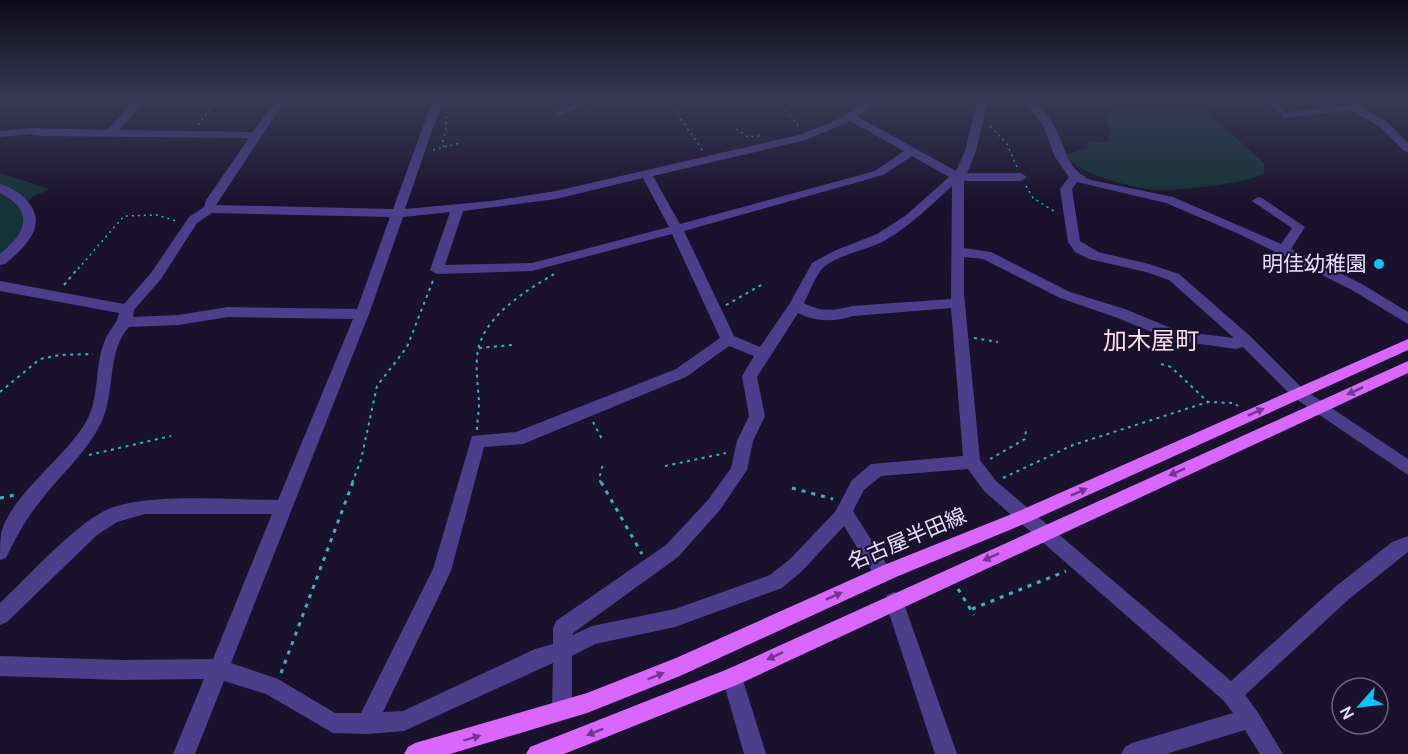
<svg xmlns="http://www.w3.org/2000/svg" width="1408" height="754" viewBox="0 0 1408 754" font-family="Manrope,'Noto Sans JP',sans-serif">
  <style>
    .green { fill: #153336 }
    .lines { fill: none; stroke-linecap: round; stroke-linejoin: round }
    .path-far2 { stroke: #33b4be; stroke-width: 1.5; stroke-dasharray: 2 4; stroke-linecap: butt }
    .path-far1 { stroke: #33b4be; stroke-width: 2; stroke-dasharray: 3 4.5; stroke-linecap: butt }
    .path { stroke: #33b4be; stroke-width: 3; stroke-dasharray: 4 6; stroke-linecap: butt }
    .minor { fill: #4b3e8b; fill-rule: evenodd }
    .major { fill: #d966fd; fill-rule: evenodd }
    .oneway { fill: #70388a }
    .poi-dot { fill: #0cc4fc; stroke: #1a122c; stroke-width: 2 }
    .labels { text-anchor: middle; stroke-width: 4.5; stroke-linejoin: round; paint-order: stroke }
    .poi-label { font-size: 21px; fill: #e6deff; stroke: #1a122c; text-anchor: end }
    .street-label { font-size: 21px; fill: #e6deff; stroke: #1a122c }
    .quarter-label { font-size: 24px; fill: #ffe0ef; stroke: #1a122c }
  </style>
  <rect width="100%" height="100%" fill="#1a122c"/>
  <g class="green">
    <path d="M1126 99H1192L1264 163V174C1243 184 1183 190 1159 190 1136 189 1078 175 1066 155L1086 148 1090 142H1108L1110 129 1104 113 1131 108Z"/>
    <path d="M0 173 50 189C23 200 23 203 26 231L0 264Z"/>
  </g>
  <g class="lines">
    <g class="path-far2">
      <path d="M667 99 703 151"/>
      <path d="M772 99 782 107"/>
      <path d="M786 110 799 127"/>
      <path d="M198 125 217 99"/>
      <path d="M990 126 1007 144 1017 167"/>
      <path d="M736 129 748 137 760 136"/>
      <path d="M444 147 442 144 446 129V116"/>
      <path d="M433 150 460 143"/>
      <path d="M1026 186 1033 198 1057 213"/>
      <path d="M78 269 124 216 157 215 176 221"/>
    </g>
    <g class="path-far1">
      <path d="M64 285 79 267"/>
      <path d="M726 305 763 284"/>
      <path d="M974 338 998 342"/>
      <path d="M479 348 512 345"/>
      <path d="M1161 364 1171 367 1208 402 1234 403 1238 406"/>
      <path d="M0 392 40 359 60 355 93 354"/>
      <path d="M593 422 603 441"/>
      <path d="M477 430C477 421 479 411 479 402 478 385 475 367 478 350 485 315 527 290 556 273"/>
      <path d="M89 455 171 436"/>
      <path d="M990 459 1025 439 1026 430"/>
      <path d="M665 466 726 453"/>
      <path d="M1003 478 1073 445 1208 402"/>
      <path d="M352 483 361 460 377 386 407 347 434 278"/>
      <path d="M601 483 599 479 603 464"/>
    </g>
    <g class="path">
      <path d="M601 482 642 554"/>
      <path d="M792 488 833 499"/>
      <path d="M0 498 15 495"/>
      <path d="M958 589 974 615"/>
      <path d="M972 609 1066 571"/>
      <path d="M281 673 353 482"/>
    </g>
    <g class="minor">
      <path d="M136 99H146L119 130 253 132 276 99H286L216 205 393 209 433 99H443L405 209 491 201 556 191 799 135 837 120 869 99H880L858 117 956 171 965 151 978 99H988L976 151 967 173H1021L1027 177 1021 181H964V248L991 252 1070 292 1125 309 1178 331 1234 338 1169 280 1146 272 1089 259 1075 252 1068 242 1060 189 1069 177 1055 157 1043 125 1021 99H1031C1038 107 1048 115 1053 124 1067 146 1064 168 1091 180L1173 197 1281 244 1292 228 1252 201 1258 197 1262 198 1305 227 1291 249 1362 284 1408 312V324L1352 290 1239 234 1166 203 1077 182 1072 189 1080 241 1098 252 1149 264 1179 274 1250 336 1303 389 1408 459V475L1293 397 1243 347 1236 349 1171 340 1115 317 1060 298 983 259 964 257V294L980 460 996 481 1231 681 1335 587 1392 542 1408 536V552L1349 599 1245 695 1257 711 1283 754H1260L1245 730 1166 754H1121L1125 747 1132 743 1233 713 1224 701 984 491 968 469 881 476 864 490 853 511 889 568 892 574 889 580 883 582 877 580 844 526 802 571 782 588 675 627 595 644 572 656V710L569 717 562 720 555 717 552 710 553 663 404 731 367 734 333 733 266 694 224 681 195 754H173L204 679 121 680 0 676V656L121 660 213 659 272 514H145L117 522 97 535 7 622 0 625V603C28 577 73 526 106 510 147 492 232 500 278 500L353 319 228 317 178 325 129 327C106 352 116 393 101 423 87 452 62 473 42 499 27 517 16 537 6 558L0 560C0 552 0 541 1 533 13 492 66 458 87 420 100 396 94 366 105 340 109 330 118 323 119 313L0 291V281L124 304 151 273 189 217 204 207 206 200 249 138 40 136 30 134 0 137V131L30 128 107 130ZM850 121 904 151 875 171 680 224 653 176 806 140ZM912 156 949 177 905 216 877 234 834 251 812 263 790 303 760 347 734 336 684 231 883 175ZM643 178 669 227 532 263 445 265 463 211 556 199ZM952 186 951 299 852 306C834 311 820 312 804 303 809 293 814 280 821 270 833 256 867 250 884 241 910 226 930 206 952 186ZM450 212 430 270 437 274 532 271 672 234 720 338 676 369 516 432 472 436 433 569 361 713H335L278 679 231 663 369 314 403 217ZM212 213 390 217 357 309 228 307 178 315 133 317 134 310 161 279 197 223ZM951 308 963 456 871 464 852 480 835 512 790 559 770 575 675 609 592 626 573 635V633L678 557 720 510 747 470 753 441 765 416 757 377 798 313C816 322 835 322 853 316ZM729 346 754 356 742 376 749 416 737 441 731 468 708 500 666 545 556 621 553 628V644L535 649 403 711 383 712 451 571 484 447 523 444 686 377Z"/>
      <path d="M590 99H605L561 115 557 116 552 113Z"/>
      <path d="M791 99H801L793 106 788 103Z"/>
      <path d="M1262 99H1273L1286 112 1357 105 1387 122 1408 143V152L1404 151 1379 126 1351 110 1284 118Z"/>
      <path d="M0 184C11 187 21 193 28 202 49 226 23 249 5 264L0 265V254C26 233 36 211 0 193Z"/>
      <path d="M894 592 901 595 903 601 957 754H935L885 601 887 595Z"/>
      <path d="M732 667 739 670 742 677 766 754H744L722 677 725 670Z"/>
    </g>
    <g class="major">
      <path d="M1408 339V350L1031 521 896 577 680 676 587 713 450 754H404L408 747 415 743 587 693 676 658 884 565 1019 511Z"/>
      <path d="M1408 361V373L739 684 564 754H526L530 747 728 669Z"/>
    </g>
  </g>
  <defs><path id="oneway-solid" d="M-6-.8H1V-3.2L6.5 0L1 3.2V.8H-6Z" transform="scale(1.5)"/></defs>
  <g class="oneway">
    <use href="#oneway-solid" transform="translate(1355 391) rotate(155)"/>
    <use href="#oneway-solid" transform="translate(1256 412) rotate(-24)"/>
    <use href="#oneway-solid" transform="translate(1177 472) rotate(156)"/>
    <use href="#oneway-solid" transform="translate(1079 492) rotate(-24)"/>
    <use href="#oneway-solid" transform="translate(991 557) rotate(156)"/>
    <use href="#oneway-solid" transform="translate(834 596) rotate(-24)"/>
    <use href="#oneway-solid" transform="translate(775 656) rotate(155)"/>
    <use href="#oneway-solid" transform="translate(656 676) rotate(-22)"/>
    <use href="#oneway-solid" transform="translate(595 732) rotate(158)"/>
    <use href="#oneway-solid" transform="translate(472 738) rotate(-17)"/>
  </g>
  <linearGradient id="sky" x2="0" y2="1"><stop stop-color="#0e0a18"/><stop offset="0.49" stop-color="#383956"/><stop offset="1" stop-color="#383956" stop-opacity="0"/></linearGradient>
  <rect width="1408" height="204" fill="url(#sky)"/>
  <circle class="poi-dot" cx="1379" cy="264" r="6"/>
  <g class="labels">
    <g class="poi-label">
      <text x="1367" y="271">明佳幼稚園</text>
    </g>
    <g class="street-label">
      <text transform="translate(907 539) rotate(-23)" y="7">名古屋半田線</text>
    </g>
    <g class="quarter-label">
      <text x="1151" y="349">加木屋町</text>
    </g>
  </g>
  <g transform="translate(1360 706) rotate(242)"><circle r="28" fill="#1a122c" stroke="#6c6480" stroke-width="1.5"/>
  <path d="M0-4.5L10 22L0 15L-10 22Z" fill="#0cc4fc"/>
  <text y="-9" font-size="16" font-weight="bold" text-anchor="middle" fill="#e6deff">N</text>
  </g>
</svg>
